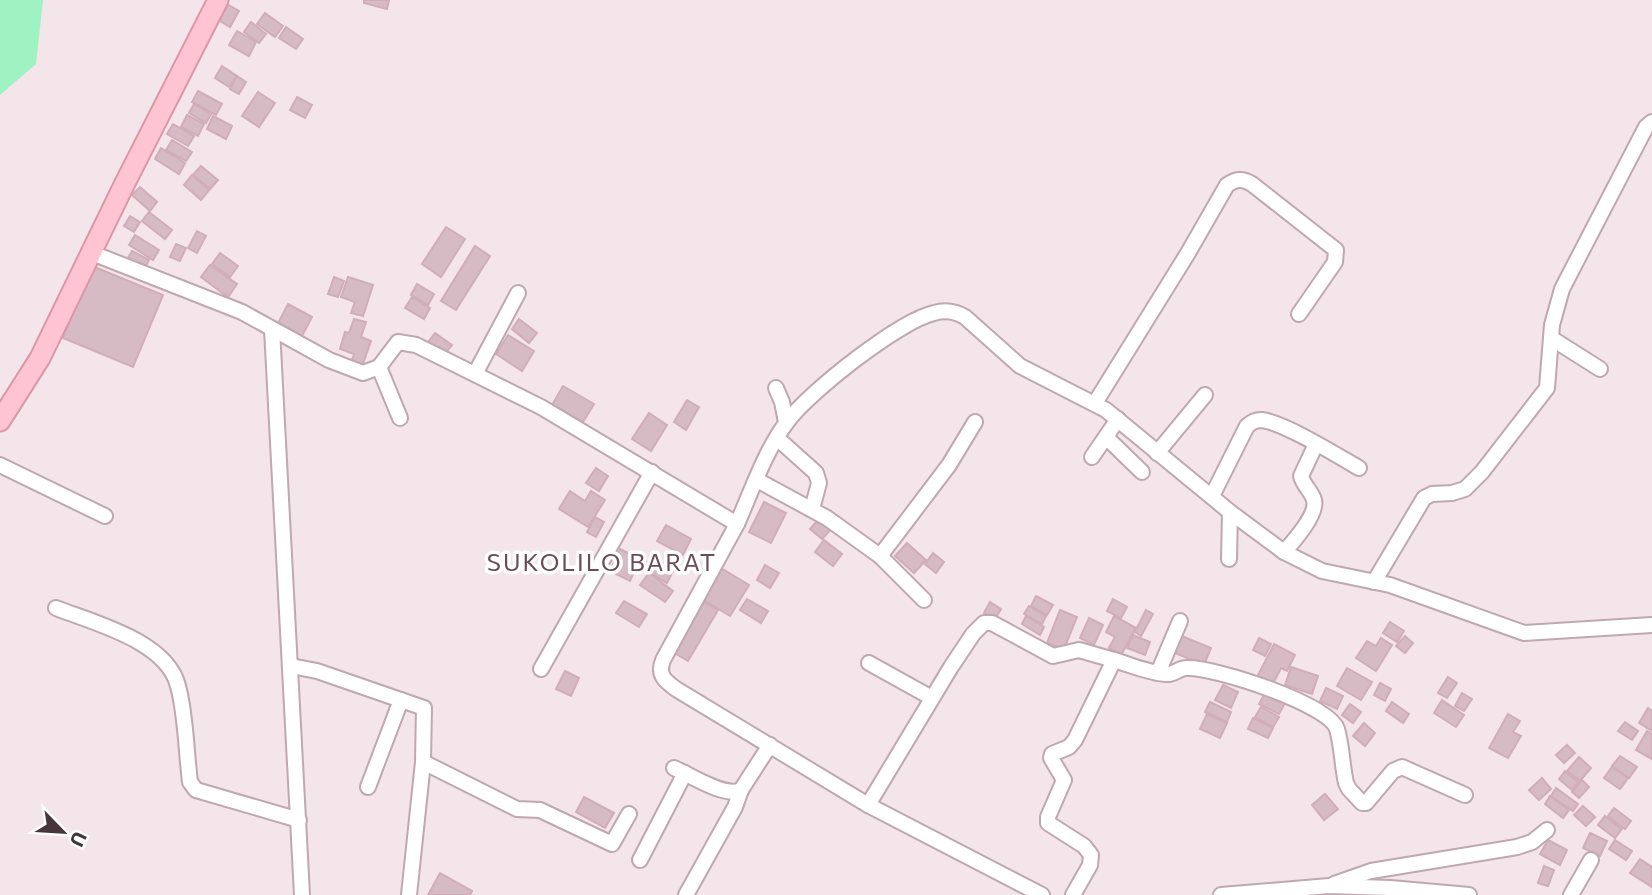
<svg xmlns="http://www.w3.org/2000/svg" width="1652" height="895" viewBox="0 0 1652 895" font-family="Commissioner,sans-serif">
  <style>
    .water { fill: #9ff3c3 }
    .building { fill: #d6bac4; stroke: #d1adba; stroke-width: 2 }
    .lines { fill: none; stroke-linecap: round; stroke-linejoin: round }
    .minor-casing { stroke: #bfa8af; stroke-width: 18 }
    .secondary-casing { stroke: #dc97a7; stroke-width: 23 }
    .minor { stroke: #fff; stroke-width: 14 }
    .secondary { stroke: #ffc4d1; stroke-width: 19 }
    .labels { text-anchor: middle; stroke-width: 7; stroke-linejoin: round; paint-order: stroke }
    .quarter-label { font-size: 24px; letter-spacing: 2px; fill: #6a4b57; stroke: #fff }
  </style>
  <rect width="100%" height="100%" fill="#f3e5e9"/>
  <path class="water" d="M0 0H43L36 64 0 95Z"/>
  <g class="building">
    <path d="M364 0H389L387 9 364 3Z"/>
    <path d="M225 3 239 11 230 27 215 18Z"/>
    <path d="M265 13 283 26 275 37 257 24Z"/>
    <path d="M251 22 266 34 259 43 244 32Z"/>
    <path d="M286 27 303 39 296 49 279 38Z"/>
    <path d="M237 31 256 42 249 56 229 45Z"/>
    <path d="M222 66 237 76 229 87 215 78Z"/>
    <path d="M237 76 246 82 239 94 230 89Z"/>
    <path d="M198 91 222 104 216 115 192 102Z"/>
    <path d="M258 92 275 103 259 127 242 116Z"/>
    <path d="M297 97 312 105 305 118 290 110Z"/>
    <path d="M194 104 211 114 206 123 189 113Z"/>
    <path d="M187 115 204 124 198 136 181 127Z"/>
    <path d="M213 116 232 126 226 139 207 129Z"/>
    <path d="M173 124 194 136 188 146 167 134Z"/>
    <path d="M172 140 192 152 186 161 166 150Z"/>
    <path d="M161 148 185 163 179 174 155 159Z"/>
    <path d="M201 166 218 180 210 189 193 175Z"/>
    <path d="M192 175 209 190 201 200 184 185Z"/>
    <path d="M140 187 157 202 150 211 132 195Z"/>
    <path d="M149 212 172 230 165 239 142 221Z"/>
    <path d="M130 216 140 222 134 232 124 226Z"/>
    <path d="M446 227 465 239 441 277 422 264Z"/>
    <path d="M197 231 206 236 197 253 188 248Z"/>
    <path d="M135 235 159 250 153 260 129 245Z"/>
    <path d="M176 244 186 248 180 261 170 257Z"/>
    <path d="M475 246 490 256 456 310 441 301Z"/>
    <path d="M132 251 149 260 145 268 128 258Z"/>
    <path d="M220 253 238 266 230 277 212 264Z"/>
    <path d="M210 265 237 284 228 297 201 277Z"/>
    <path d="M92 266 163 295 133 367 63 338Z"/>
    <path d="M334 277 344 281 338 297 328 294Z"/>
    <path d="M348 277 373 285 363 316 351 313 355 302 341 297Z"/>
    <path d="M417 284 434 294 428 305 411 295Z"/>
    <path d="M412 297 430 308 424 319 405 308Z"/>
    <path d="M288 304 312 317 300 340 276 327Z"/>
    <path d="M354 319 366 322 361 337 371 341 361 369 350 366 354 354 340 349 345 332 349 333Z"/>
    <path d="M519 319 537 333 529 343 512 329Z"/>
    <path d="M435 333 452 345 445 354 428 342Z"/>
    <path d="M508 335 534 351 522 371 496 354Z"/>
    <path d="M563 386 594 404 583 422 552 405Z"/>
    <path d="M687 400 699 407 686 430 674 422Z"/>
    <path d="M649 413 667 425 651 451 632 439Z"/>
    <path d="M596 468 608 476 599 491 586 483Z"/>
    <path d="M570 491 585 501 591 491 605 500 588 527 559 509Z"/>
    <path d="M764 502 786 513 771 543 749 532Z"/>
    <path d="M595 517 604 522 596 537 587 532Z"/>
    <path d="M820 518 832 528 822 539 810 529Z"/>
    <path d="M666 525 691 539 683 555 657 541Z"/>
    <path d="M824 540 842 554 833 566 815 552Z"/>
    <path d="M907 543 926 560 914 573 895 556Z"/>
    <path d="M620 549 640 559 630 581 610 571Z"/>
    <path d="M933 553 944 562 936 573 925 564Z"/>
    <path d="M651 556 674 569 667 583 643 569Z"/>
    <path d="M765 565 779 573 770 588 757 580Z"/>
    <path d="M721 568 749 585 730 616 702 599Z"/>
    <path d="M649 573 673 591 665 602 640 585Z"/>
    <path d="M1036 596 1053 605 1047 615 1031 606Z"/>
    <path d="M747 599 768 611 761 623 740 610Z"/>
    <path d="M1113 599 1127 607 1121 618 1107 611Z"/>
    <path d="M701 600 718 610 688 661 671 651Z"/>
    <path d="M624 601 647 614 639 627 616 613Z"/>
    <path d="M990 602 1001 609 995 619 984 613Z"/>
    <path d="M1029 606 1046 616 1042 624 1024 614Z"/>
    <path d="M1060 610 1077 617 1064 649 1047 643Z"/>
    <path d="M1146 610 1153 614 1141 636 1135 632Z"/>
    <path d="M1026 616 1044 627 1040 635 1022 624Z"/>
    <path d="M1114 616 1136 628 1121 655 1109 648 1115 637 1106 632Z"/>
    <path d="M1089 618 1103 625 1094 645 1080 638Z"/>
    <path d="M1390 622 1404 631 1397 642 1383 633Z"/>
    <path d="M1177 634 1211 648 1204 665 1170 651Z"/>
    <path d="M1133 635 1150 642 1145 655 1127 648Z"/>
    <path d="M1405 636 1413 643 1405 653 1396 646Z"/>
    <path d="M1259 638 1271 644 1265 656 1253 650Z"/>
    <path d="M1381 638 1392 645 1376 671 1356 658 1367 641 1376 646Z"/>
    <path d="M1274 644 1295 655 1287 671 1281 668 1273 684 1257 677Z"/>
    <path d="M1291 667 1318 676 1312 694 1285 685Z"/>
    <path d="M1347 668 1372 682 1361 700 1337 686Z"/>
    <path d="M565 671 579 678 571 696 556 689Z"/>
    <path d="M1448 677 1457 683 1447 698 1438 693Z"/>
    <path d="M1380 683 1391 689 1385 701 1374 695Z"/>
    <path d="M1223 685 1238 692 1231 708 1215 700Z"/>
    <path d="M1326 688 1343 696 1337 709 1320 701Z"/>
    <path d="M1265 693 1285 703 1279 714 1259 704Z"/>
    <path d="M1462 693 1472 699 1464 711 1455 706Z"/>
    <path d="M1442 700 1464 715 1456 727 1434 713Z"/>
    <path d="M1210 702 1231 712 1227 722 1205 712Z"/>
    <path d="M1392 702 1409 714 1403 723 1386 711Z"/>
    <path d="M1350 704 1361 712 1353 723 1342 715Z"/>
    <path d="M1261 707 1279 717 1273 727 1255 717Z"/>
    <path d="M1648 708 1652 711V731L1639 723Z"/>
    <path d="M1207 714 1227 723 1220 738 1200 729Z"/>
    <path d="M1508 714 1520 721 1513 732 1521 736 1508 758 1489 748Z"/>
    <path d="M1253 718 1273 728 1268 738 1248 729Z"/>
    <path d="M1625 722 1638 731 1632 740 1618 731Z"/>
    <path d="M1364 723 1375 733 1365 746 1353 736Z"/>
    <path d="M1647 731 1652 734V759L1636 750Z"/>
    <path d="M1567 745 1575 753 1564 763 1556 755Z"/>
    <path d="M1620 756 1637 767 1629 778 1612 766Z"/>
    <path d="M1579 757 1591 768 1580 781 1567 771Z"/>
    <path d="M1612 767 1628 778 1620 789 1604 778Z"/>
    <path d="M1565 771 1578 782 1572 790 1559 779Z"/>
    <path d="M1542 778 1551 789 1539 800 1529 790Z"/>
    <path d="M1582 780 1589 787 1579 798 1572 792Z"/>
    <path d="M1556 788 1578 804 1573 811 1551 796Z"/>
    <path d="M1325 794 1338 809 1324 820 1312 805Z"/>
    <path d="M1550 796 1569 810 1563 818 1545 804Z"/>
    <path d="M584 797 614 813 605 828 576 812Z"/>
    <path d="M1583 806 1595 817 1586 826 1574 815Z"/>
    <path d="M1614 808 1631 821 1625 829 1608 816Z"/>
    <path d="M1605 816 1622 829 1615 838 1598 825Z"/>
    <path d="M1590 833 1607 841 1600 856 1583 848Z"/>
    <path d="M1548 840 1567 850 1560 865 1540 854Z"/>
    <path d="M1615 840 1632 851 1626 860 1609 849Z"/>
    <path d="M1640 859 1652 867V887L1630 873Z"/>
    <path d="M1544 866 1554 870 1548 886 1538 883Z"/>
    <path d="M440 873 472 891 470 895H428Z"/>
  </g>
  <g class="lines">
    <defs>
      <g id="minor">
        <path d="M92 253 242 312 329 360 363 373 379 367 398 342 416 345 541 407 737 524C752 490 765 451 787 422 809 392 899 321 934 313 944 310 955 311 965 317L1020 366 1106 410 1230 512 1284 552 1322 571 1390 585 1524 633 1652 625"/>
        <path d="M272 329 302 895"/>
        <path d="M1551 338 1600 369"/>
        <path d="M379 367 400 418"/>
        <path d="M475 374 518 293"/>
        <path d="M776 388 782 402 786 422"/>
        <path d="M1095 403 1188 253 1227 185C1236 179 1242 178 1252 184L1336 250 1335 262 1299 314"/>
        <path d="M1106 437 1142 472"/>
        <path d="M777 438 816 473 819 483 812 509"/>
        <path d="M1157 453 1205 395"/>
        <path d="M1092 457 1118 419"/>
        <path d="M0 465 105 516"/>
        <path d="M757 480 827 518 880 556 924 600"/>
        <path d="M1212 496 1247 426C1252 422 1255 420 1262 420 1285 423 1338 456 1359 468"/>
        <path d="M737 524 663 660C657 675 665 681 676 689L868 805 1042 895"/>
        <path d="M1284 552C1293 542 1318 514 1314 500 1312 492 1303 485 1301 476L1316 444"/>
        <path d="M880 556 949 465 975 422"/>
        <path d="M1229 559 1230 512"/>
        <path d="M1374 582 1424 498 1432 494 1452 493 1465 489 1482 472 1547 388 1552 325 1562 289 1646 127 1652 122"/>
        <path d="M56 608C94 623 167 641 178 686 186 715 186 751 190 782L196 790 299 820"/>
        <path d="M1114 660C1131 665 1149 673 1166 674 1174 675 1179 668 1186 668 1212 666 1329 704 1337 729 1342 746 1342 765 1346 783L1349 789 1362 803H1366L1393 771 1402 767 1465 795"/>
        <path d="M869 663 932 698"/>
        <path d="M291 666 317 671 424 708 423 762 409 895"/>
        <path d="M541 669 652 472"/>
        <path d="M1158 673 1180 621"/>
        <path d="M423 762 517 809 540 810 612 844 629 814"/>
        <path d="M674 768C690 775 725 798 741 790L770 745"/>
        <path d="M368 787 401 700"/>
        <path d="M868 805 951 667 973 634 984 623H992L1053 656 1079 650 1114 660 1075 740 1069 747 1052 754 1051 758 1064 780 1048 817V823L1084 846 1091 855 1090 865 1073 895"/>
        <path d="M640 860 685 773"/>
        <path d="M1334 884 1371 871 1517 847 1532 842 1547 830"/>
        <path d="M686 895 735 807 741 790"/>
        <path d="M1221 895 1329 886 1390 888 1469 895"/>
        <path d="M1571 895 1591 860"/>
      </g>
      <path id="secondary" d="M0 421 40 358 124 185 218 0"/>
    </defs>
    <use href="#minor" class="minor-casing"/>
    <use href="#secondary" class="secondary-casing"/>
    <use href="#minor" class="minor"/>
    <use href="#secondary" class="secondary"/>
  </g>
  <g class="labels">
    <g class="quarter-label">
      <text x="602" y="571">SUKOLILO BARAT</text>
    </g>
  </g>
  <g transform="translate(63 832) rotate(115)" stroke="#ffffff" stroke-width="5" paint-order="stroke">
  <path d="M0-5L12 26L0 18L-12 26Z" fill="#46353b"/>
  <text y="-10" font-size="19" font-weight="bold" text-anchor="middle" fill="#46353b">U</text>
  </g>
</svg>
